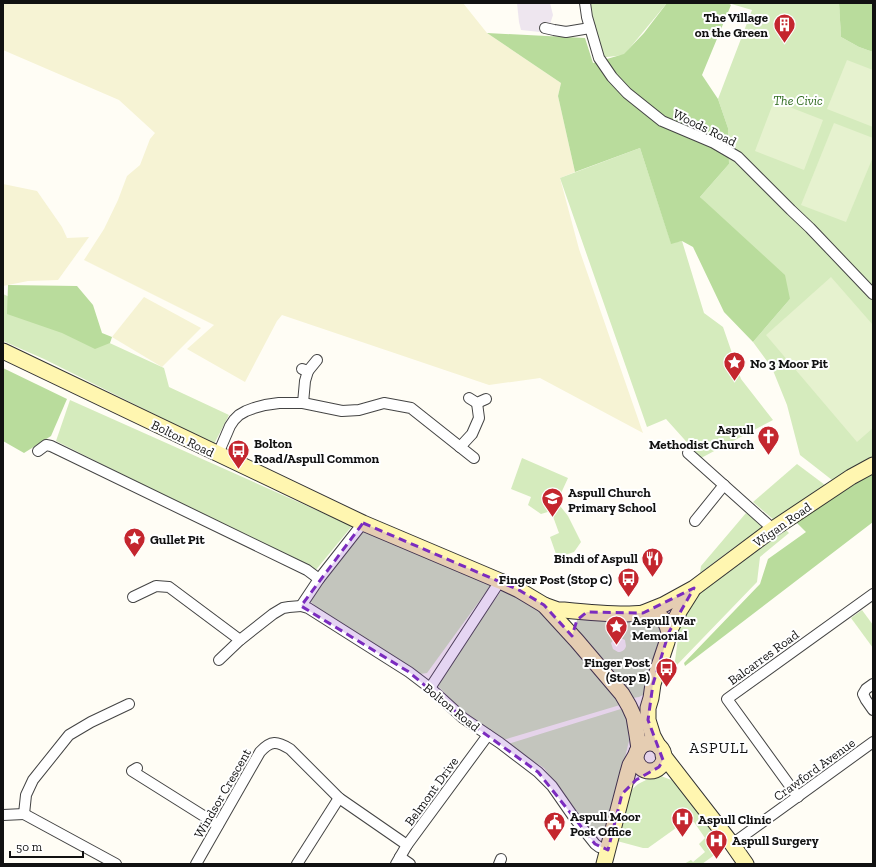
<svg xmlns="http://www.w3.org/2000/svg" width="876" height="867" viewBox="0 0 876 867" font-family="'Zilla Slab',serif">
  <style>
    .industrial { fill: #eee6ef }
    .farmland { fill: #f6f3d4 }
    .green { fill: #d5ebbd; fill-rule: evenodd }
    .forest { fill: #b9dc9c }
    .pitch { fill: #e6f2cf }
    .lines { fill: none; stroke-linecap: round; stroke-linejoin: round }
    .street-casing { stroke: #444; stroke-width: 12 }
    .secondary-casing { stroke: #333; stroke-width: 17 }
    .street { stroke: #fff; stroke-width: 10 }
    .secondary { stroke: #fff6b0; stroke-width: 15 }
    .marked { fill: #7b2cbf; fill-opacity: 0.2; stroke: #7b2cbf; stroke-width: 3; stroke-dasharray: 8 5; stroke-linejoin: round }
    .labels { text-anchor: middle; stroke-width: 4; stroke-linejoin: round; paint-order: stroke }
    .poi-label { font-size: 13px; font-weight: bold; fill: #111; stroke: #fff; text-anchor: start }
    .park-label { font-size: 13px; font-style: italic; fill: #2f6b1f; stroke: #fff }
    .street-label { font-size: 13px; fill: #111; stroke: #fff }
    .quarter-label { font-size: 15px; letter-spacing: 1px; fill: #111; stroke: #fff }
  </style>
  <rect width="100%" height="100%" fill="#fffdf5"/>
  <path class="industrial" d="M517 3H550L553 15 549 27 540 32 521 30 519 22Z"/>
  <g class="farmland">
    <path d="M3 3H463L487 33 561 83 558 96 575 172 560 178 579 249 643 433 540 378 489 385 282 315 277 321 245 382 187 349 214 325 84 260 104 229 118 200 127 176 140 165 150 139 155 133 119 100 3 50Z"/>
    <path d="M3 184 37 191 62 227 67 238 89 237 58 280 28 281 3 286Z"/>
    <path d="M144 297 201 328 162 367 112 337Z"/>
  </g>
  <g class="green">
    <path d="M586 3H667L624 55 599 58Z"/>
    <path d="M728 3H839L841 37 859 47 873 52V457L832 480 800 455 787 405 772 368 753 342 790 299 700 197 729 164 728 128 718 99 752 10Z"/>
    <path d="M640 148 671 243 682 241 704 313 723 327 741 379 773 420 701 458 666 419 647 427 560 178Z"/>
    <path d="M3 294 164 368 169 387 229 415 214 444 44 359 3 341Z"/>
    <path d="M70 400 352 526 315 571 56 441Z"/>
    <path d="M522 458 568 478 557 502 568 516 581 542 574 552 556 558 554 555 556 554 550 537 559 533 551 511 541 514 528 505 531 497 511 489Z"/>
    <path d="M797 464 825 485 774 520 753 502Z"/>
    <path d="M746 513 765 526 732 549 700 573 701 566Z"/>
    <path d="M786 530 789 533 760 557 757 582 674 668 679 631 683 617 698 595 710 584Z"/>
    <path d="M363 532 464 568 494 581 427 673 420 674 320 610 311 602V595Z"/>
    <path d="M504 587 538 609 588 663 620 705 503 740 461 710 435 683Z"/>
    <path d="M862 610 873 625V648L851 618Z"/>
    <path d="M627 614 667 626 645 694 639 697 633 698 575 633C575 626 576 621 580 616ZM619 637 625 640 626 646C625 650 622 652 618 652L613 649 611 643 614 639Z"/>
    <path d="M624 708 628 724 629 741 617 790 605 833 596 835 590 829 544 768 508 744Z"/>
    <path d="M661 776 674 781 697 810 724 848 702 864H684L691 860 693 862 705 852 699 844 705 838 694 822 683 823 648 848H643L617 841 628 793 638 784 650 778Z"/>
  </g>
  <g class="forest">
    <path d="M667 3H728L731 5 702 75 718 99 728 128 729 164 700 197 785 275 790 299 753 342 724 312 693 247 682 241 671 244 640 148 575 172 558 96 561 83 487 33 585 38 593 63 624 54 644 33Z"/>
    <path d="M839 3H873V52L859 47 841 37Z"/>
    <path d="M8 285 77 286 93 305 102 333 112 337 110 343 95 349 62 333 7 314Z"/>
    <path d="M3 368 67 399 51 436 24 453 3 441Z"/>
    <path d="M873 474V522L685 666 684 663 760 584 768 559 806 532 796 522 863 479Z"/>
  </g>
  <g class="pitch">
    <path d="M847 60 873 70V127L827 109Z"/>
    <path d="M774 101 823 120 804 170 755 151Z"/>
    <path d="M834 123 873 138V157L846 222 801 205Z"/>
    <path d="M831 277 873 325V428L857 442 766 335Z"/>
  </g>
  <g class="lines">
    <defs>
      <g id="street">
        <path d="M585 3 587 17 599 58 612 77 627 93 662 121 714 143 738 157 791 210 810 228 873 294"/>
        <path d="M545 28 554 30 566 32 590 28"/>
        <path d="M302 369 308 371 317 360"/>
        <path d="M469 398 477 403 486 399"/>
        <path d="M303 403 305 381 308 371"/>
        <path d="M460 447 472 434 479 418 477 403"/>
        <path d="M38 451 46 445 51 446 307 570 319 579 301 606 308 608 409 672 430 688 463 718 500 743 538 772 552 786 575 819 595 844 599 847 608 850"/>
        <path d="M688 453 773 529"/>
        <path d="M218 454 230 426 234 420 239 415 246 411 254 408 265 405 279 403H303L342 411 359 410 384 403 411 408 474 458"/>
        <path d="M695 521 724 485"/>
        <path d="M319 579 363 523"/>
        <path d="M133 597 156 586 169 587 240 640"/>
        <path d="M219 660 240 640 273 614 283 608 289 607 301 606"/>
        <path d="M873 684 866 689 863 694 866 700 873 710"/>
        <path d="M430 688 500 581"/>
        <path d="M137 768 132 771 218 825"/>
        <path d="M798 797 727 699 873 594"/>
        <path d="M24 814 26 795 33 780 69 735 91 722 129 704"/>
        <path d="M24 814 116 864"/>
        <path d="M3 815 24 814"/>
        <path d="M732 844 873 742"/>
        <path d="M400 857 410 864"/>
        <path d="M196 864 260 752C271 740 277 741 290 749L339 798 407 845"/>
        <path d="M297 864 339 798"/>
        <path d="M396 864 407 845 488 735"/>
        <path d="M499 864 501 859"/>
      </g>
      <g id="secondary">
        <path d="M3 351 363 523 500 581 519 590 544 605 577 641 622 694 629 706 634 717 637 735 639 749"/>
        <path d="M544 605 558 610H564C584 612 605 614 626 614 637 614 649 611 660 617 666 620 667 626 669 632"/>
        <path d="M643 613 663 605 694 588 773 529 851 477 873 465"/>
        <circle cx="650" cy="757" r="14"/>
        <path d="M659 747 653 736 648 720V708L651 698 653 684 667 642 669 632 680 610 692 591"/>
        <path d="M663 755 732 844 746 864"/>
        <path d="M604 864 628 772 630 765 637 753"/>
      </g>
    </defs>
    <use href="#street" class="street-casing"/>
    <use href="#secondary" class="secondary-casing"/>
    <use href="#street" class="street"/>
    <use href="#secondary" class="secondary"/>
  </g>
  <path class="marked" d="M363 523 519 590 544 605 572 636 577 620 587 612 643 613 694 588 669 632 653 684 648 720 663 760 659 767 636 780 622 794 608 850 595 844 538 772 463 718 409 672 301 606Z"/>
  <defs>
    <symbol id="building-pin" viewBox="-11 -11 22 30"><path d="M0 17L-7.5 6A9.5 9.5 0 1 1 7.5 6Z" fill="#c4262e" stroke="#fff"/><path d="M-4-6H4V6H1V3H-1V6H-4ZM-2.5-4.3h1.7v1.8h-1.7ZM.8-4.3h1.7v1.8H.8ZM-2.5-1h1.7V.8h-1.7ZM.8-1h1.7V.8H.8Z" fill="#fff"/></symbol>
    <symbol id="sight-pin" viewBox="-11 -11 22 30"><path d="M0 17L-7.5 6A9.5 9.5 0 1 1 7.5 6Z" fill="#c4262e" stroke="#fff"/><path d="M0-6L1.8-2.2L6-1.7L2.9 1.2L3.7 5.4L0 3.3L-3.7 5.4L-2.9 1.2L-6-1.7L-1.8-2.2Z" fill="#fff"/></symbol>
    <symbol id="church-pin" viewBox="-11 -11 22 30"><path d="M0 17L-7.5 6A9.5 9.5 0 1 1 7.5 6Z" fill="#c4262e" stroke="#fff"/><path d="M-1.2-6h2.4v3.5h3.3v2.4h-3.3V6h-2.4V-.1h-3.3v-2.4h3.3Z" fill="#fff"/></symbol>
    <symbol id="bus-pin" viewBox="-11 -11 22 30"><path d="M0 17L-7.5 6A9.5 9.5 0 1 1 7.5 6Z" fill="#c4262e" stroke="#fff"/><path d="M-5-6H5V4H4V6H2V4H-2V6H-4V4H-5ZM-3.5-4V0h7V-4ZM-3.5 1.2v1.5H-2V1.2ZM2 1.2v1.5H3.5V1.2Z" fill="#fff"/></symbol>
    <symbol id="school-pin" viewBox="-11 -11 22 30"><path d="M0 17L-7.5 6A9.5 9.5 0 1 1 7.5 6Z" fill="#c4262e" stroke="#fff"/><path d="M0-5L7-2L0 1L-7-2ZM-4 1L0 2.5L4 1V4Q0 6-4 4Z" fill="#fff"/></symbol>
    <symbol id="restaurant-pin" viewBox="-11 -11 22 30"><path d="M0 17L-7.5 6A9.5 9.5 0 1 1 7.5 6Z" fill="#c4262e" stroke="#fff"/><path d="M-5-6h1v4h1v-4h1v4h1v-4h1v5L-1.5 .5V6h-2V.5L-5-1ZM5-6V6H3V1.5H1.5Q1.5-4 5-6Z" fill="#fff"/></symbol>
    <symbol id="hospital-pin" viewBox="-11 -11 22 30"><path d="M0 17L-7.5 6A9.5 9.5 0 1 1 7.5 6Z" fill="#c4262e" stroke="#fff"/><path d="M-5-5h3v3.5h4V-5h3V5h-3V1.5h-4V5h-3Z" fill="#fff"/></symbol>
    <symbol id="civic-pin" viewBox="-11 -11 22 30"><path d="M0 17L-7.5 6A9.5 9.5 0 1 1 7.5 6Z" fill="#c4262e" stroke="#fff"/><path d="M-.6-6.5H3V-4.5H.6V-3L4-1V1h2V6H-6V1h2V-1L-.6-3ZM-1.2 2.5V6h2.4V2.5Z" fill="#fff"/></symbol>
  </defs>
  <g fill-rule="evenodd">
    <use href="#building-pin" x="772" y="12" width="25" height="34"/>
    <use href="#sight-pin" x="722" y="350" width="25" height="34"/>
    <use href="#church-pin" x="756" y="424" width="25" height="34"/>
    <use href="#bus-pin" x="226" y="438" width="25" height="34"/>
    <use href="#school-pin" x="540" y="486" width="25" height="34"/>
    <use href="#sight-pin" x="122" y="526" width="25" height="34"/>
    <use href="#restaurant-pin" x="640" y="546" width="25" height="34"/>
    <use href="#bus-pin" x="616" y="566" width="25" height="34"/>
    <use href="#sight-pin" x="604" y="614" width="25" height="34"/>
    <use href="#bus-pin" x="654" y="656" width="25" height="34"/>
    <use href="#hospital-pin" x="670" y="806" width="25" height="34"/>
    <use href="#civic-pin" x="542" y="810" width="25" height="34"/>
    <use href="#hospital-pin" x="704" y="828" width="25" height="34"/>
  </g>
  <g class="labels">
    <g class="poi-label">
      <text x="768" y="22" text-anchor="end">The Village<tspan x="768" dy="15">on the Green</tspan></text>
      <text x="750" y="368">No 3 Moor Pit</text>
      <text x="754" y="434" text-anchor="end">Aspull<tspan x="754" dy="15">Methodist Church</tspan></text>
      <text x="254" y="448">Bolton<tspan x="254" dy="15">Road/Aspull Common</tspan></text>
      <text x="568" y="497">Aspull Church<tspan x="568" dy="15">Primary School</tspan></text>
      <text x="150" y="544">Gullet Pit</text>
      <text x="638" y="563" text-anchor="end">Bindi of Aspull</text>
      <text x="612" y="584" text-anchor="end">Finger Post (Stop C)</text>
      <text x="632" y="625">Aspull War<tspan x="632" dy="15">Memorial</tspan></text>
      <text x="650" y="667" text-anchor="end">Finger Post<tspan x="650" dy="15">(Stop B)</tspan></text>
      <text x="570" y="821">Aspull Moor<tspan x="570" dy="15">Post Office</tspan></text>
      <text x="698" y="824">Aspull Clinic</text>
      <text x="732" y="845">Aspull Surgery</text>
    </g>
    <g class="park-label">
      <text x="798" y="105">The Civic</text>
    </g>
    <g class="street-label">
      <text transform="translate(705 127) rotate(26)" y="5">Woods Road</text>
      <text transform="translate(183 438) rotate(26)" y="5">Bolton Road</text>
      <text transform="translate(782 524) rotate(-35)" y="5">Wigan Road</text>
      <text transform="translate(763 657) rotate(-36)" y="5">Balcarres Road</text>
      <text transform="translate(452 707) rotate(39)" y="5">Bolton Road</text>
      <text transform="translate(814 769) rotate(-36)" y="5">Crawford Avenue</text>
      <text transform="translate(431 791) rotate(-54)" y="5">Belmont Drive</text>
      <text transform="translate(222 793) rotate(-60)" y="5">Windsor Crescent</text>
    </g>
    <g class="quarter-label">
      <text x="719" y="753">ASPULL</text>
    </g>
  </g>
  <rect width="876" height="867" fill="none" stroke="#111111" stroke-width="8"/>
  <path d="M10 851v6h73v-6" fill="none" stroke="#111111" stroke-width="2"/>
  <text x="16" y="851" font-size="12" fill="#111111" stroke="#ffffff" stroke-width="3" paint-order="stroke">50 m</text>
</svg>
